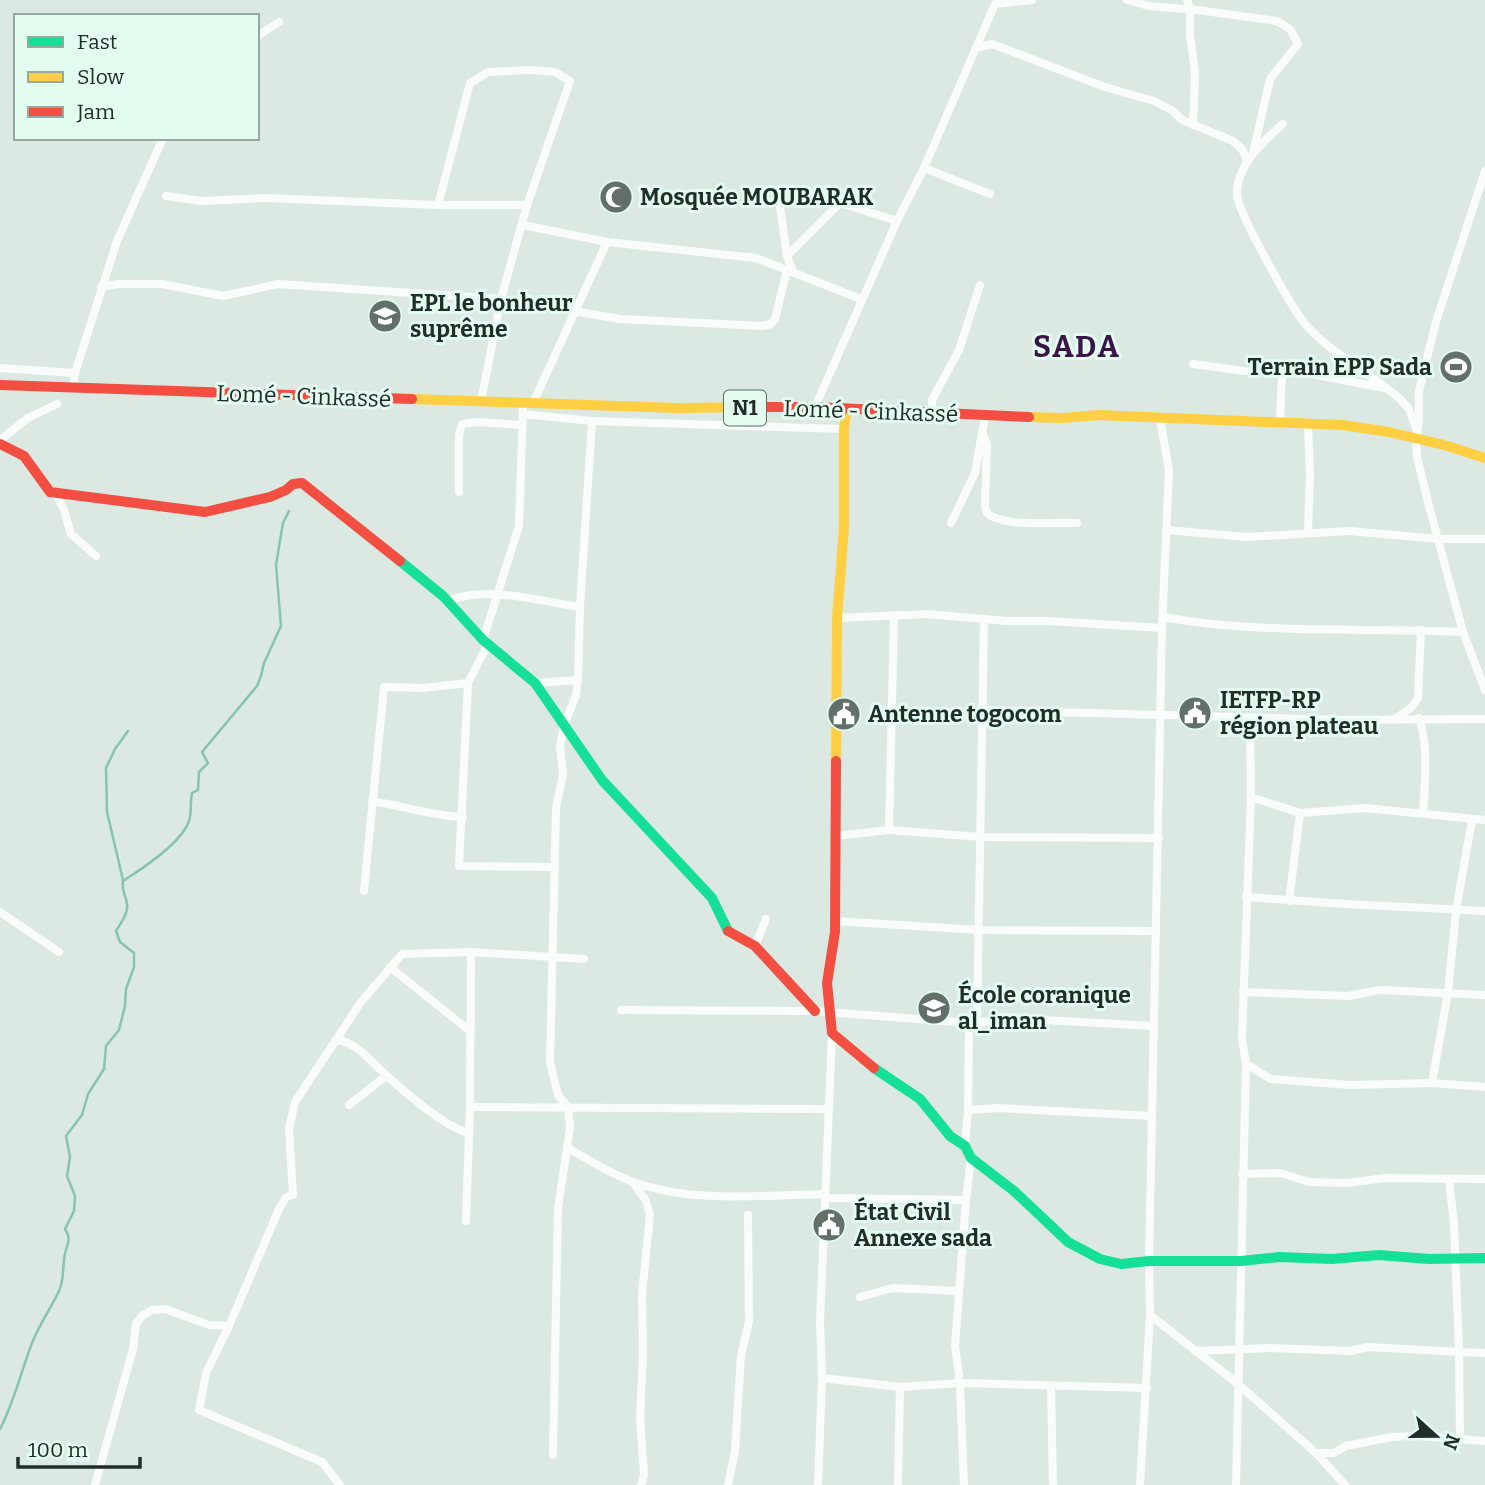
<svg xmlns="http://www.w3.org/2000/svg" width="1485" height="1485" viewBox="0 0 1485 1485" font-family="Bitter,serif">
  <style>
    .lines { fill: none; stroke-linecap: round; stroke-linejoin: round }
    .stream { stroke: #86c5ab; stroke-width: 2.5 }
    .street { stroke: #fafcfb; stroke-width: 8 }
    .fast { stroke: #16e098; stroke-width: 10 }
    .slow { stroke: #ffcf43; stroke-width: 10 }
    .jam { stroke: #f24e42; stroke-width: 10 }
    .labels { text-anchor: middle; stroke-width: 6; stroke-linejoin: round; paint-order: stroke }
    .shield { fill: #e2fcef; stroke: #5c6b64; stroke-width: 2 }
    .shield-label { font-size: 21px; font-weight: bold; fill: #232d28 }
    .poi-label { font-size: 23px; font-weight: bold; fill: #232d28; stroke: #e2fcef; text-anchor: start }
    .street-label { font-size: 23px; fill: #232d28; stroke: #e2fcef }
    .district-label { font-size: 30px; font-weight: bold; letter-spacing: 2px; fill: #3b154a; stroke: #e2fcef }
  </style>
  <rect width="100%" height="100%" fill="#dbe9e2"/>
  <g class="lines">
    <g class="stream">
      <path d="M123 880 107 812 106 768 115 749 128 731"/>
      <path d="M0 1429C14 1402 21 1372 32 1343 39 1325 51 1308 59 1291 65 1278 62 1266 65 1254 67 1243 72 1240 65 1229L74 1211 75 1196 67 1176 70 1157 66 1136 82 1115 88 1094 104 1069 106 1046 119 1030 125 1006 126 989 134 967V953L120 942 116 931C120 924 129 913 127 904 126 896 121 890 123 881 142 869 182 842 189 821 192 812 190 802 192 793L198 790 199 772 208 763 202 752 257 686 261 676 264 663 281 626 276 565 283 523 289 511"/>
    </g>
    <g class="street">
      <path d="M1127 0 1148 6 1197 10 1277 21 1290 29 1298 44 1270 79 1254 149"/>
      <path d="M1187 0 1190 9V34L1195 73 1193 125"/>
      <path d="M257 36 279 22"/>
      <path d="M976 48 992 44 1105 87 1154 101 1173 111 1182 120 1233 141 1242 149 1248 162"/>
      <path d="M1283 124C1264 140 1237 165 1237 193 1236 210 1293 310 1306 325 1332 354 1369 373 1399 398L1409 409 1417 431"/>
      <path d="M924 168 990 194"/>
      <path d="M1485 171 1436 322 1425 366 1419 391V420L1416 438 1417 457 1429 506 1463 632 1485 690"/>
      <path d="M166 196 202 201 265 198 438 205H527"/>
      <path d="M827 196 840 203 897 221"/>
      <path d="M438 205 470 83 488 72 531 70 555 72 570 81 527 205 501 299 481 401"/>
      <path d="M780 207 787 256 793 272"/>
      <path d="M523 225 607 242 756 258 861 299"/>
      <path d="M787 256 840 203"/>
      <path d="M101 287 118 284H162L223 296 278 284 501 299 620 319 763 326 771 324 775 319 787 270"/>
      <path d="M1193 364 1244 371 1301 372 1384 388"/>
      <path d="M0 368 75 373"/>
      <path d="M73 387 75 373 117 241 163 138"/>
      <path d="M533 403 607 242"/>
      <path d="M815 407 897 221 924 168 995 4 1032 0"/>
      <path d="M523 414 592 421 844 429"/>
      <path d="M933 414 932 400 959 350 980 285"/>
      <path d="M1280 422 1282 373"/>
      <path d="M983 434 987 444 985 506 987 513C1004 528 1054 522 1077 523"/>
      <path d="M0 440 28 418 57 404"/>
      <path d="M459 492V435L462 424 478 422 522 425"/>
      <path d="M55 493 64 510 71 534 96 556"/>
      <path d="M951 523 975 473 985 416"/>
      <path d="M1167 530 1247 537 1349 531 1439 539H1485"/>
      <path d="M1308 532 1310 474 1308 424"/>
      <path d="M448 601C487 585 538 601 580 607"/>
      <path d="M1163 617C1262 635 1363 627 1463 632"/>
      <path d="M837 618 927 614 1007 621H1048L1162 628"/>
      <path d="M483 640 519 526 523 409"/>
      <path d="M488 644 468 683 459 866 555 867"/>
      <path d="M535 683 578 680"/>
      <path d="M983 710 1346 720 1485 719"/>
      <path d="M1250 718 1251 797 1242 1038 1246 1064 1271 1079 1350 1085 1432 1083 1485 1087"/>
      <path d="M1396 718 1411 708 1418 698 1421 630"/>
      <path d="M1419 718C1429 748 1425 782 1423 813"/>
      <path d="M1251 797 1300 813 1365 808 1485 820"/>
      <path d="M372 801C403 806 433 816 463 817"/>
      <path d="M889 830 894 616"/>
      <path d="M835 836 889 830 981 837 1159 838"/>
      <path d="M364 891 384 687 423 688 468 683"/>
      <path d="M1246 897 1346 904 1485 911"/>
      <path d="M1289 901 1300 813"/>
      <path d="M0 912 59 952"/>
      <path d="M835 921 979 930 1156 931"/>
      <path d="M755 946 766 919"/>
      <path d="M390 967 470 1031"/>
      <path d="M1243 992 1348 996 1380 990 1485 995"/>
      <path d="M621 1010 815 1011 969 1023 1026 1019 1154 1026"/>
      <path d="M977 1023 984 620"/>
      <path d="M338 1040C360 1045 369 1060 385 1074 403 1091 446 1128 469 1133"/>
      <path d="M1432 1083 1448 992 1456 910 1472 820"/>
      <path d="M349 1105 386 1076"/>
      <path d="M470 1107 829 1109"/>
      <path d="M968 1110 969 1023"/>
      <path d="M965 1146 968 1110 998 1108 1152 1116"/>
      <path d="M568 1148C588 1160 609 1173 631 1181 691 1204 762 1195 825 1194"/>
      <path d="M1242 1174 1280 1173 1309 1182 1347 1183 1385 1178 1485 1179"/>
      <path d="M1449 1179 1454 1224 1459 1352 1485 1353"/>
      <path d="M633 1182 646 1201 650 1215 642 1294 643 1355 640 1418 644 1475 641 1485"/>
      <path d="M825 1198 966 1200"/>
      <path d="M466 1221 470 1107 471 952"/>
      <path d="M860 1297 892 1288 959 1291"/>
      <path d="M1150 1315 1238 1384 1316 1453 1345 1485"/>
      <path d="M1195 1351 1270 1348 1350 1351 1368 1347 1459 1352 1460 1437"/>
      <path d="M822 1378 900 1387 960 1383 1147 1388"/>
      <path d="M1051 1386 1053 1485"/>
      <path d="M1316 1453H1334L1346 1446 1392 1437 1419 1436 1485 1441"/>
      <path d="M553 1455 558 1208 570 1128 568 1107 558 1095 550 1062 556 808 563 774 560 747 564 726 576 695 578 680 580 607 592 421"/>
      <path d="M95 1485 133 1349 136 1324 143 1315 152 1310 165 1309 209 1325 229 1326"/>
      <path d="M340 1485 322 1462 199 1410 206 1373 229 1326 279 1209 286 1197 293 1195 289 1129 295 1102 361 1002 402 954 471 952 584 959"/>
      <path d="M728 1485 735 1451 741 1356 749 1321 748 1215"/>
      <path d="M818 1485 822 1378 820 1321 832 1033"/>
      <path d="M898 1485 900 1387"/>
      <path d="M964 1485 960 1383 955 1346 966 1200 971 1158"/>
      <path d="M1140 1485 1150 1315 1149 1261 1162 628 1169 470 1160 419"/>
      <path d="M1236 1485 1246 1064"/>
    </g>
    <g class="fast">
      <path d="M400 561 443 596 483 640 535 683 602 780 712 898 728 931"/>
      <path d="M874 1068 920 1099 950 1136 965 1146 971 1158 1014 1191 1068 1242 1100 1259 1121 1264 1149 1261H1241L1279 1257 1332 1259 1379 1255 1429 1259 1485 1258"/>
    </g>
    <g class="slow">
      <path d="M412 399 677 408 765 407"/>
      <path d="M1029 417 1063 418 1098 415 1342 425 1389 432 1444 445 1485 458"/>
      <path d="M836 761 837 618 844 528V429L847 408"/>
    </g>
    <g class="jam">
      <path d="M0 385 412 399"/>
      <path d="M765 407H815L1029 417"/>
      <path d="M0 444 24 456 50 492 205 512 270 497 286 490 293 484 302 483 400 561"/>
      <path d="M836 761 835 932 827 983 832 1033 874 1068"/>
      <path d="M728 931 755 946 815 1011"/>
    </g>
  </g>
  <defs>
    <symbol id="mosque-disc" viewBox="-11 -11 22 22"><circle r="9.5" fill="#636f69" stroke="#e2fcef"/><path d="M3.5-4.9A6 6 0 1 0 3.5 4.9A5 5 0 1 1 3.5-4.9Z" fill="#fff"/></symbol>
    <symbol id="school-disc" viewBox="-11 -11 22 22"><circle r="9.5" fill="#636f69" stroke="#e2fcef"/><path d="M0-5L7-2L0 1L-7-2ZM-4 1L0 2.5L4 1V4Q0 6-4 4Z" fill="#fff"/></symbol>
    <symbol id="stadium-disc" viewBox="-11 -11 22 22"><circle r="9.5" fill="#636f69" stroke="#e2fcef"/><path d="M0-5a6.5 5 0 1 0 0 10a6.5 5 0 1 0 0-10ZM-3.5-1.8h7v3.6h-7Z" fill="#fff"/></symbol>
    <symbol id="civic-disc" viewBox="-11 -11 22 22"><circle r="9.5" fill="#636f69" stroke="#e2fcef"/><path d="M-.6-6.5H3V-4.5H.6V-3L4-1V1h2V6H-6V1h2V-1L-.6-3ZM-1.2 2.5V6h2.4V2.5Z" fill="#fff"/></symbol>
  </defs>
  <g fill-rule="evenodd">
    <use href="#mosque-disc" x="597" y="178" width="38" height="38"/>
    <use href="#school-disc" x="366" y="297" width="38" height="38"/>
    <use href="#stadium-disc" x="1437" y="348" width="38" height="38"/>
    <use href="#civic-disc" x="1176" y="694" width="38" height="38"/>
    <use href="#civic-disc" x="825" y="695" width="38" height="38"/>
    <use href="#school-disc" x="915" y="989" width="38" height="38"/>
    <use href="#civic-disc" x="810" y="1206" width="38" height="38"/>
  </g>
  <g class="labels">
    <rect class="shield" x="724" y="390.5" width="42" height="35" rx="5"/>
    <g class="shield-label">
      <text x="745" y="415">N1</text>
    </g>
    <g class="poi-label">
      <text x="640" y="205">Mosquée MOUBARAK</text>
      <text x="410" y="311">EPL le bonheur<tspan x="410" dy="26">suprême</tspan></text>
      <text x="1432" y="375" text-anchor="end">Terrain EPP Sada</text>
      <text x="1220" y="708">IETFP-RP<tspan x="1220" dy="26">région plateau</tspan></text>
      <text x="868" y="722">Antenne togocom</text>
      <text x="958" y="1003">École coranique<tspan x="958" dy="26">al_iman</tspan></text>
      <text x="854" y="1220">État Civil<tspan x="854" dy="26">Annexe sada</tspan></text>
    </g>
    <g class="street-label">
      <text transform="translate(304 396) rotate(2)" y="8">Lomé - Cinkassé</text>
      <text transform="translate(871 411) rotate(2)" y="8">Lomé - Cinkassé</text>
    </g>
    <g class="district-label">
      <text x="1077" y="357">SADA</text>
    </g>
  </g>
  <rect x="14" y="14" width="245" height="126" fill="#e2fcef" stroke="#96a99f" stroke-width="2"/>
  <rect x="28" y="37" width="35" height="10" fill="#16e098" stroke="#96a99f" stroke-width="2"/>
  <text x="77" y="49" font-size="21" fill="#232d28">Fast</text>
  <rect x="28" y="72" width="35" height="10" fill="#ffcf43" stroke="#96a99f" stroke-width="2"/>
  <text x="77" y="84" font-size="21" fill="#232d28">Slow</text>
  <rect x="28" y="107" width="35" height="10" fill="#f24e42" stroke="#96a99f" stroke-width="2"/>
  <text x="77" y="119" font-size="21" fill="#232d28">Jam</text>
  <g transform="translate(1436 1436) rotate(111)" stroke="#e2fcef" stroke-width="5" paint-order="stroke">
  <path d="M0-5L12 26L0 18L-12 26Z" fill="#232d28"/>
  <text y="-10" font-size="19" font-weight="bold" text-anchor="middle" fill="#232d28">N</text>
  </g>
  <path d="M18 1457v10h122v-10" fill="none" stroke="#232d28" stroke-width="3.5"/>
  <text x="28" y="1457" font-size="21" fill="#232d28" stroke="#e2fcef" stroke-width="5" paint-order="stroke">100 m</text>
</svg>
